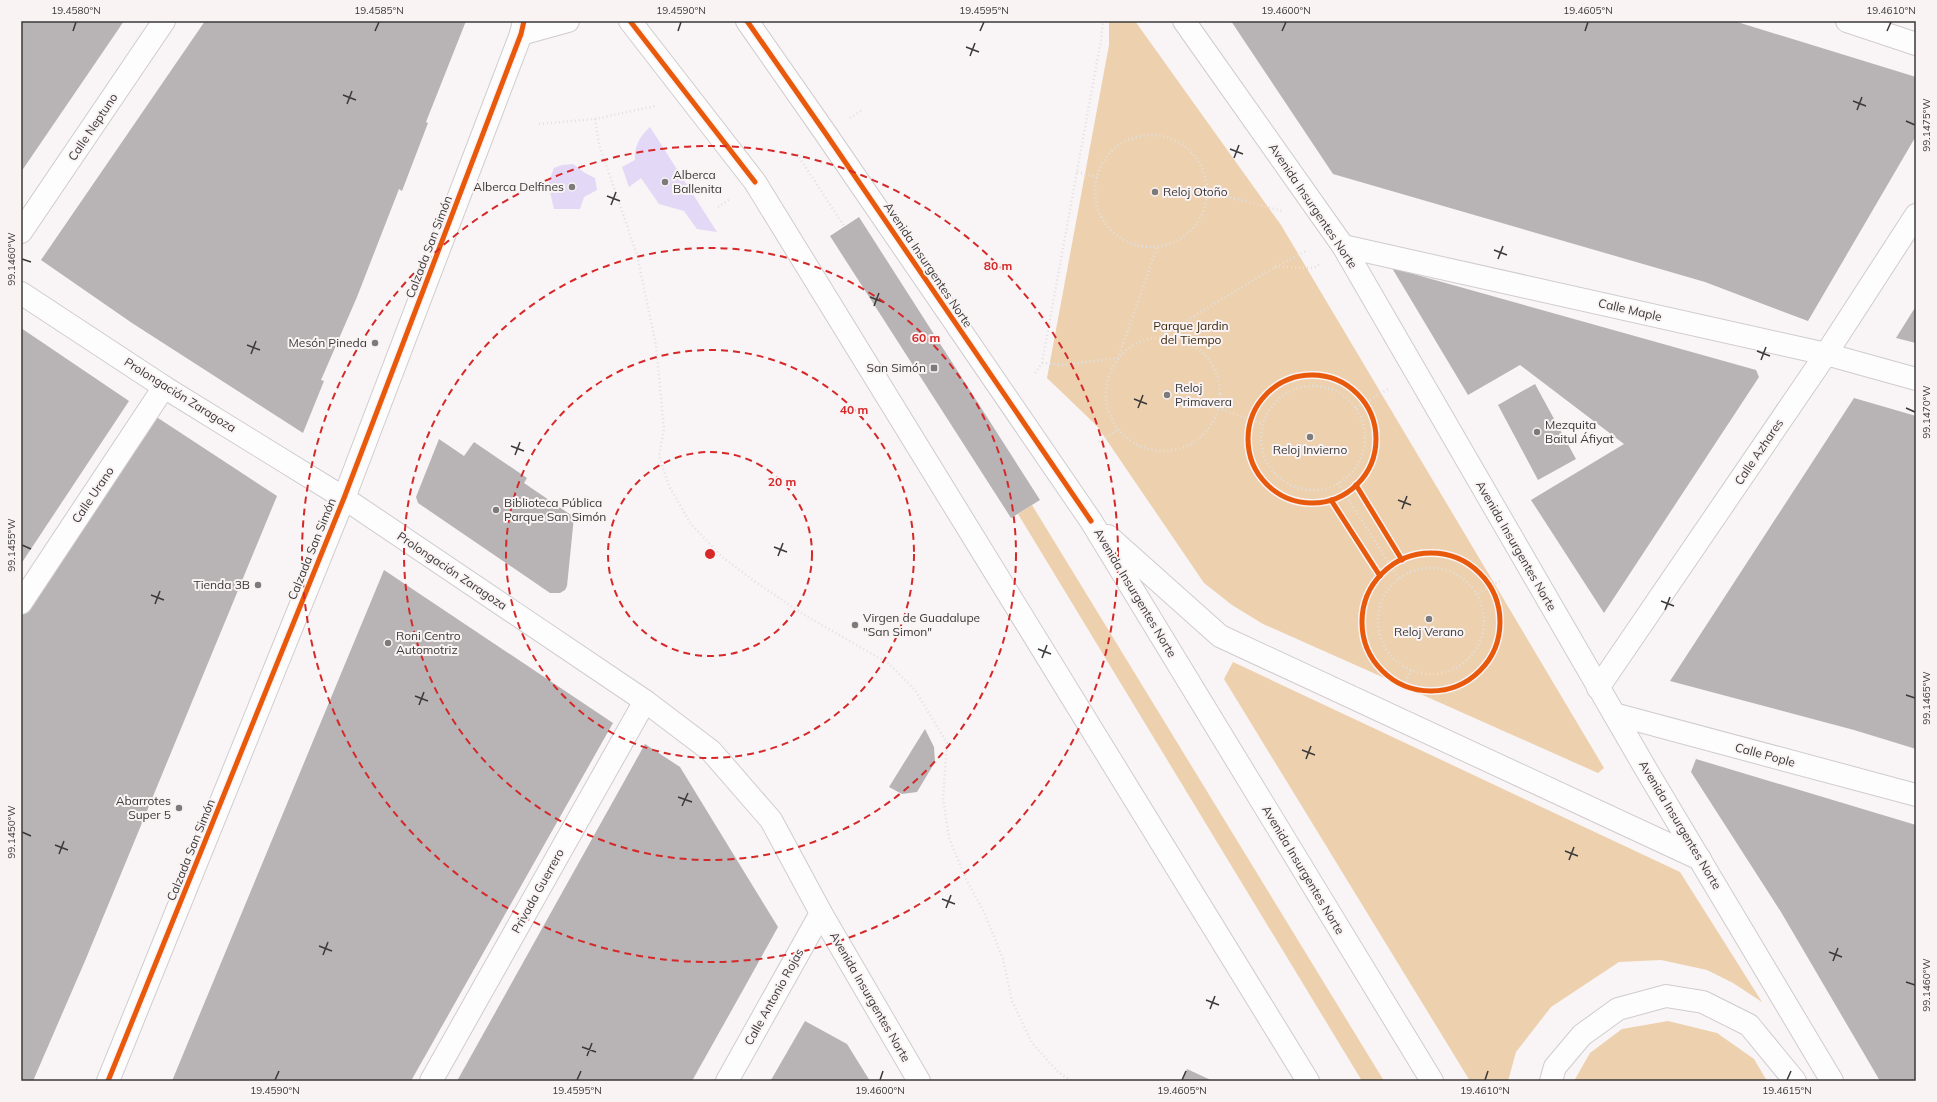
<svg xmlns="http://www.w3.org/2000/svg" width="1937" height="1102" viewBox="0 0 1937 1102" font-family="Mulish,sans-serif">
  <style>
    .forest { fill: #edd1ae }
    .water { fill: #e3d8f6 }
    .building { fill: #b8b4b5 }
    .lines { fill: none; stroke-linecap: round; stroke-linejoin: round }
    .minor-casing { stroke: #d0cccd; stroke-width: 24 }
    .major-casing { stroke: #d0cccd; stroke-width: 24 }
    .highway-casing { stroke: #d0cccd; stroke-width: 24 }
    .path { stroke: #e0e0e0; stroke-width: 2.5; stroke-dasharray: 1 3; stroke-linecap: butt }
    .minor { stroke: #fefdfe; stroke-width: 22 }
    .major { stroke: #fefdfe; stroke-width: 22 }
    .highway { stroke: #fefdfe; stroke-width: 22 }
    .cycleway-casing { stroke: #faf3f4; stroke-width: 8 }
    .cycleway { stroke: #e8590c; stroke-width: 5 }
    .ticks { fill: none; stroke: #3a3838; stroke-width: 1.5 }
    .ring { fill: none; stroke: #d62828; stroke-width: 2; stroke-dasharray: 7 5 }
    .poi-dot { fill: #7d7a7a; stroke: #faf3f4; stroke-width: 1.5 }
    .labels { text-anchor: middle; stroke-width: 4; stroke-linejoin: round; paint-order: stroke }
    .street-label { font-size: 12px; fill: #3a3838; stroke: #faf3f4 }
    .poi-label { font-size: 12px; fill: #3a3838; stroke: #faf3f4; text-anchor: start }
    .park-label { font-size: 12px; fill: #3e2b0d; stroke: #faf3f4 }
    .centre { fill: #d62828; stroke: #faf3f4; stroke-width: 2 }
    .ring-label { font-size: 12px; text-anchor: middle; font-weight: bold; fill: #d62828; stroke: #faf3f4; stroke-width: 4; stroke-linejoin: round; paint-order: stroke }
    .neatline { fill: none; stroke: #3a3838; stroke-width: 1.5 }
    .ticks-label { font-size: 10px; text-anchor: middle; fill: #3a3838 }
  </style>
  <rect width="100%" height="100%" fill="#f9f4f5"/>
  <g class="forest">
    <path d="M1109 21H1135L1281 225 1604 768 1598 773 1263 624 1232 605 1204 583 1097 426 1047 378 1109 45Z"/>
    <path d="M1032 505 1384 1081H1362L1018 514Z"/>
    <path d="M1233 662 1680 872 1762 1002 1733 983 1707 970 1661 960 1619 962 1551 1007 1516 1052 1508 1081H1470L1224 679Z"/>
    <path d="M1668 1021 1717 1033 1754 1059 1767 1081H1574L1590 1053 1622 1029Z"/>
  </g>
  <g class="water">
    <path d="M650 127 717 232 697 229 684 211 659 204 641 178 629 187 622 167 635 160C634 146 640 136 650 127Z"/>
    <path d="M573 164 585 173 595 178 597 190 584 197 580 209H554L548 184 554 168 562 165Z"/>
  </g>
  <g class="building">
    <path d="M21 21H124L21 172Z"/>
    <path d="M205 21H466L426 122 428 123 402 191 399 189 357 297 321 380 324 381 303 433 132 323 41 260Z"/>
    <path d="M1231 21H1734L1916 77V136L1808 321 1705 282 1333 174Z"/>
    <path d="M859 217 1040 500 1011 518 830 236Z"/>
    <path d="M1392 268 1756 370 1759 377 1604 613 1531 500 1624 444 1520 365 1468 395Z"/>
    <path d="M1916 306V343L1896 338Z"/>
    <path d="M21 328 129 401 21 564Z"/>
    <path d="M1535 384 1576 459 1538 480 1498 405Z"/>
    <path d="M1854 398 1916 416V749L1854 730 1670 681Z"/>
    <path d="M155 416 277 496 85 961 33 1081H23L21 1080V617Z"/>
    <path d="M439 439 464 456 474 442 527 478 524 483 574 517 567 586 565 590 560 593H550L418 503 416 497Z"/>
    <path d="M384 570 613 723 411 1081H172Z"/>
    <path d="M925 729 934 747 935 762 917 792 902 794 889 787Z"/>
    <path d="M645 744 680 767 778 927 743 990 692 1081H457Z"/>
    <path d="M1696 759 1916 825V1081H1880L1781 912 1691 772Z"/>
    <path d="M805 1021 847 1044 870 1081 771 1080Z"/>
    <path d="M1187 1069 1213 1081H1181Z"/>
  </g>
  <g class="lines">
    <defs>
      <g id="minor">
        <path d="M1847 21 1916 44"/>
        <path d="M521 34 568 21"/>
        <path d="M21 232 164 21"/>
        <path d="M1343 246 1826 354 1916 379"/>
        <path d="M21 293 164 387 344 498"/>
        <path d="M21 603 164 387"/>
        <path d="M1598 688 1826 354 1916 215"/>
        <path d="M1614 714 1916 795"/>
        <path d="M108 1081 344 498 521 34 524 21"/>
        <path d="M431 1081 645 701"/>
        <path d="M727 1081 821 913"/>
      </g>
      <g id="major">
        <path d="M630 21 755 182 1308 1081"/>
        <path d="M747 21 826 134 1091 521 1432 1081"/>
        <path d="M1184 21 1343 246 1647 771 1832 1081"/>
        <path d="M344 498 645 701 711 751 771 820 821 913 919 1081"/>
        <path d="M1108 536 1220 636 1700 859"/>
      </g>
      <path id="highway" d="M1551 1081 1555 1067 1582 1035 1618 1009 1666 996 1703 1002 1749 1025 1795 1081"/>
    </defs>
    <use href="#minor" class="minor-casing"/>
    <use href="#major" class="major-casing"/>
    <use href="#highway" class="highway-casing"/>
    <g class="path">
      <path d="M850 118 861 111"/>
      <path d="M595 119 599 144 637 255 656 345 664 429 659 456 669 486 691 524 722 557 757 583 806 616 888 663 915 690 947 743 943 799 949 838 966 879 984 912 1003 959 1012 1001 1032 1043 1058 1072 1071 1081"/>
      <path d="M539 124 595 119 655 106"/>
      <circle cx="1151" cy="191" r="56"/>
      <path d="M797 154 844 226"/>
      <path d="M1077 172 1097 177"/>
      <path d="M1207 191 1282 211"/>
      <path d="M718 207 731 198"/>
      <path d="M1275 267 1314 268 1321 263"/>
      <path d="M1163 335 1275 267 1306 251"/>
      <circle cx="1163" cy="394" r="57"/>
      <path d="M1042 363 1064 365 1118 358 1157 248"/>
      <path d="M1035 373 1042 363 1101 40 1103 21"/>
      <circle cx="1313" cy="438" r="52"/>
      <path d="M1218 408 1262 424"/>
      <path d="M1356 408 1388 389"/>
      <path d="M1099 442 1117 430"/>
      <path d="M1338 483 1399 579"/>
      <circle cx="1431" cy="621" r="53"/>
      <path d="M1478 593 1500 581"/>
      <path d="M1402 689 1411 670"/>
    </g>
    <use href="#minor" class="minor"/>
    <use href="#major" class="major"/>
    <use href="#highway" class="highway"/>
    <defs>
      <g id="cycleway">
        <path d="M630 21 755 182"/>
        <path d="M747 21 826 134 1091 521"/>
        <circle cx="1312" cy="439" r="64"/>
        <path d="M1356 485 1402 560"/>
        <path d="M1331 500 1380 576"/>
        <circle cx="1431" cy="622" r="69"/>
        <path d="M108 1081 344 498 521 34 524 21"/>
      </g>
    </defs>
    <use href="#cycleway" class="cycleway-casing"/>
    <use href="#cycleway" class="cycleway"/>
  </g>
  <path class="ticks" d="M73 31 76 22M375 31 379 22M678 31 681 22M980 31 984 22M1282 31 1286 22M1585 31 1588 22M1887 31 1891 22M966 47 979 52M970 56 975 43M343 95 356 100M1853 101 1866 106M347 104 352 91M1857 110 1862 97M1906 121 1915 125M1230 149 1243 154M1234 158 1239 145M607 196 620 201M611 205 616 192M1494 250 1507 255M22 259 31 262M1498 259 1503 246M870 297 883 302M874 306 879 293M247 345 260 350M1757 351 1770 356M251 354 256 341M1761 360 1766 347M1134 399 1147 404M1138 408 1143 395M1906 408 1915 412M511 446 524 451M515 455 520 442M1398 500 1411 505M1402 509 1407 496M22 545 31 549M774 547 787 552M778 556 783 543M151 595 164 600M1661 601 1674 606M155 604 160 591M1665 610 1670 597M1038 649 1051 654M1042 658 1047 645M1906 695 1915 698M415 696 428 701M419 705 424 692M1302 750 1315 755M1306 759 1311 746M678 797 692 802M682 806 688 793M22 832 31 836M55 845 68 850M1565 851 1578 856M59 854 64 841M1569 860 1574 847M942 899 955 904M946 908 951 895M319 946 332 951M1829 952 1842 957M323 955 328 942M1833 961 1838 948M1906 982 1915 985M1206 1000 1219 1005M1210 1009 1215 996M582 1047 596 1052M587 1056 592 1043M275 1080 279 1071M577 1080 581 1071M880 1080 883 1071M1182 1080 1186 1071M1485 1080 1488 1071M1787 1080 1791 1071"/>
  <g class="ring">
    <circle cx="710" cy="554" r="102"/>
    <circle cx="710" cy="554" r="204"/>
    <circle cx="710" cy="554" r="306"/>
    <circle cx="710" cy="554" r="408"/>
  </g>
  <g class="poi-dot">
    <circle cx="665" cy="182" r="4"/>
    <circle cx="572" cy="187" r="4"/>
    <circle cx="1155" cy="192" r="4"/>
    <circle cx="375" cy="343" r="4"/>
    <rect x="930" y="364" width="8" height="8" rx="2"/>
    <circle cx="1167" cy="395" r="4"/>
    <circle cx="1537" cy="432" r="4"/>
    <circle cx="1310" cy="437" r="4"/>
    <circle cx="496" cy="510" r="4"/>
    <circle cx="258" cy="585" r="4"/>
    <circle cx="1429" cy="619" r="4"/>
    <circle cx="855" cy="625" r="4"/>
    <circle cx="388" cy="643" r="4"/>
    <circle cx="179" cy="808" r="4"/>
  </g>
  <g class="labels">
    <g class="street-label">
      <text transform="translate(93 127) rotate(-56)" y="4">Calle Neptuno</text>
      <text transform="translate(1313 206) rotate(56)" y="4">Avenida Insurgentes Norte</text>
      <text transform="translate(429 247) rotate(-69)" y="4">Calzada San Simón</text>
      <text transform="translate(928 265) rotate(56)" y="4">Avenida Insurgentes Norte</text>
      <text transform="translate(1630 310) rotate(13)" y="4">Calle Maple</text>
      <text transform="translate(180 395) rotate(32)" y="4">Prolongación Zaragoza</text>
      <text transform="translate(1759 452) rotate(-56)" y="4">Calle Azhares</text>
      <text transform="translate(93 495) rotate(-56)" y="4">Calle Urano</text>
      <text transform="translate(1516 546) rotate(60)" y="4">Avenida Insurgentes Norte</text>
      <text transform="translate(312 549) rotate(-68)" y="4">Calzada San Simón</text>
      <text transform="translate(452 571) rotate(34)" y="4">Prolongación Zaragoza</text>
      <text transform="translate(1135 593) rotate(59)" y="4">Avenida Insurgentes Norte</text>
      <text transform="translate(1765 755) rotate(15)" y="4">Calle Pople</text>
      <text transform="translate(1680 825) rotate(59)" y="4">Avenida Insurgentes Norte</text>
      <text transform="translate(191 850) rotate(-68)" y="4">Calzada San Simón</text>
      <text transform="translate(1303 870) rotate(59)" y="4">Avenida Insurgentes Norte</text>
      <text transform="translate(538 891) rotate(-61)" y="4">Privada Guerrero</text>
      <text transform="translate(774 997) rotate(-61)" y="4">Calle Antonio Rojas</text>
      <text transform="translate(870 997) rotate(60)" y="4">Avenida Insurgentes Norte</text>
    </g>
    <g class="poi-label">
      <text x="673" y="179">Alberca<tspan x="673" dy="14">Ballenita</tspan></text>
      <text x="564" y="191" text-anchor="end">Alberca Delfines</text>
      <text x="1163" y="196">Reloj Otoño</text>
      <text x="367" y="347" text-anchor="end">Mesón Pineda</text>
      <text x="926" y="372" text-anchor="end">San Simón</text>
      <text x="1175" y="392">Reloj<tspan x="1175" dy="14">Primavera</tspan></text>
      <text x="1545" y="429">Mezquita<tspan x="1545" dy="14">Baitul Áfiyat</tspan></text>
      <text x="1310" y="454" text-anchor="middle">Reloj Invierno</text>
      <text x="504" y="507">Biblioteca Pública<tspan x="504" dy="14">Parque San Simón</tspan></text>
      <text x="250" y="589" text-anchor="end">Tienda 3B</text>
      <text x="863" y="622">Virgen de Guadalupe<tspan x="863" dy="14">"San Simon"</tspan></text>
      <text x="1429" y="636" text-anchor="middle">Reloj Verano</text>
      <text x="396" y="640">Roni Centro<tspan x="396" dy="14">Automotriz</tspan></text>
      <text x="171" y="805" text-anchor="end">Abarrotes<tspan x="171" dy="14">Super 5</tspan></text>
    </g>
    <g class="park-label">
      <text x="1191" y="330">Parque Jardin<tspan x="1191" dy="14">del Tiempo</tspan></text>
    </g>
  </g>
  <circle cx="710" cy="554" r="6" class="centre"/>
  <g class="ring-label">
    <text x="998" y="270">80 m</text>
    <text x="926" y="342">60 m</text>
    <text x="854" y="414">40 m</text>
    <text x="782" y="486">20 m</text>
  </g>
  <rect width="1937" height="1102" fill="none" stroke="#faf3f4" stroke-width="44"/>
  <rect x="22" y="22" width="1893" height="1058" class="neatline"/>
  <g class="ticks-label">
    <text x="76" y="14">19.4580°N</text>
    <text x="379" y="14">19.4585°N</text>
    <text x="681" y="14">19.4590°N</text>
    <text x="984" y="14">19.4595°N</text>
    <text x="1286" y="14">19.4600°N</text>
    <text x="1588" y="14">19.4605°N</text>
    <text x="1891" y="14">19.4610°N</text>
    <text transform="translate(1926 125) rotate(-90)" y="4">99.1475°W</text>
    <text transform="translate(11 259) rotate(-90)" y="4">99.1460°W</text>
    <text transform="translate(1926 412) rotate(-90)" y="4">99.1470°W</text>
    <text transform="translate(11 545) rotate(-90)" y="4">99.1455°W</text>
    <text transform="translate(1926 698) rotate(-90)" y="4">99.1465°W</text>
    <text transform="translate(11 832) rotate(-90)" y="4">99.1450°W</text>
    <text transform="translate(1926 985) rotate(-90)" y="4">99.1460°W</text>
    <text x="275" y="1094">19.4590°N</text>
    <text x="577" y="1094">19.4595°N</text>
    <text x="880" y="1094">19.4600°N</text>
    <text x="1182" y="1094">19.4605°N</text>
    <text x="1485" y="1094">19.4610°N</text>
    <text x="1787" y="1094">19.4615°N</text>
  </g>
</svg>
